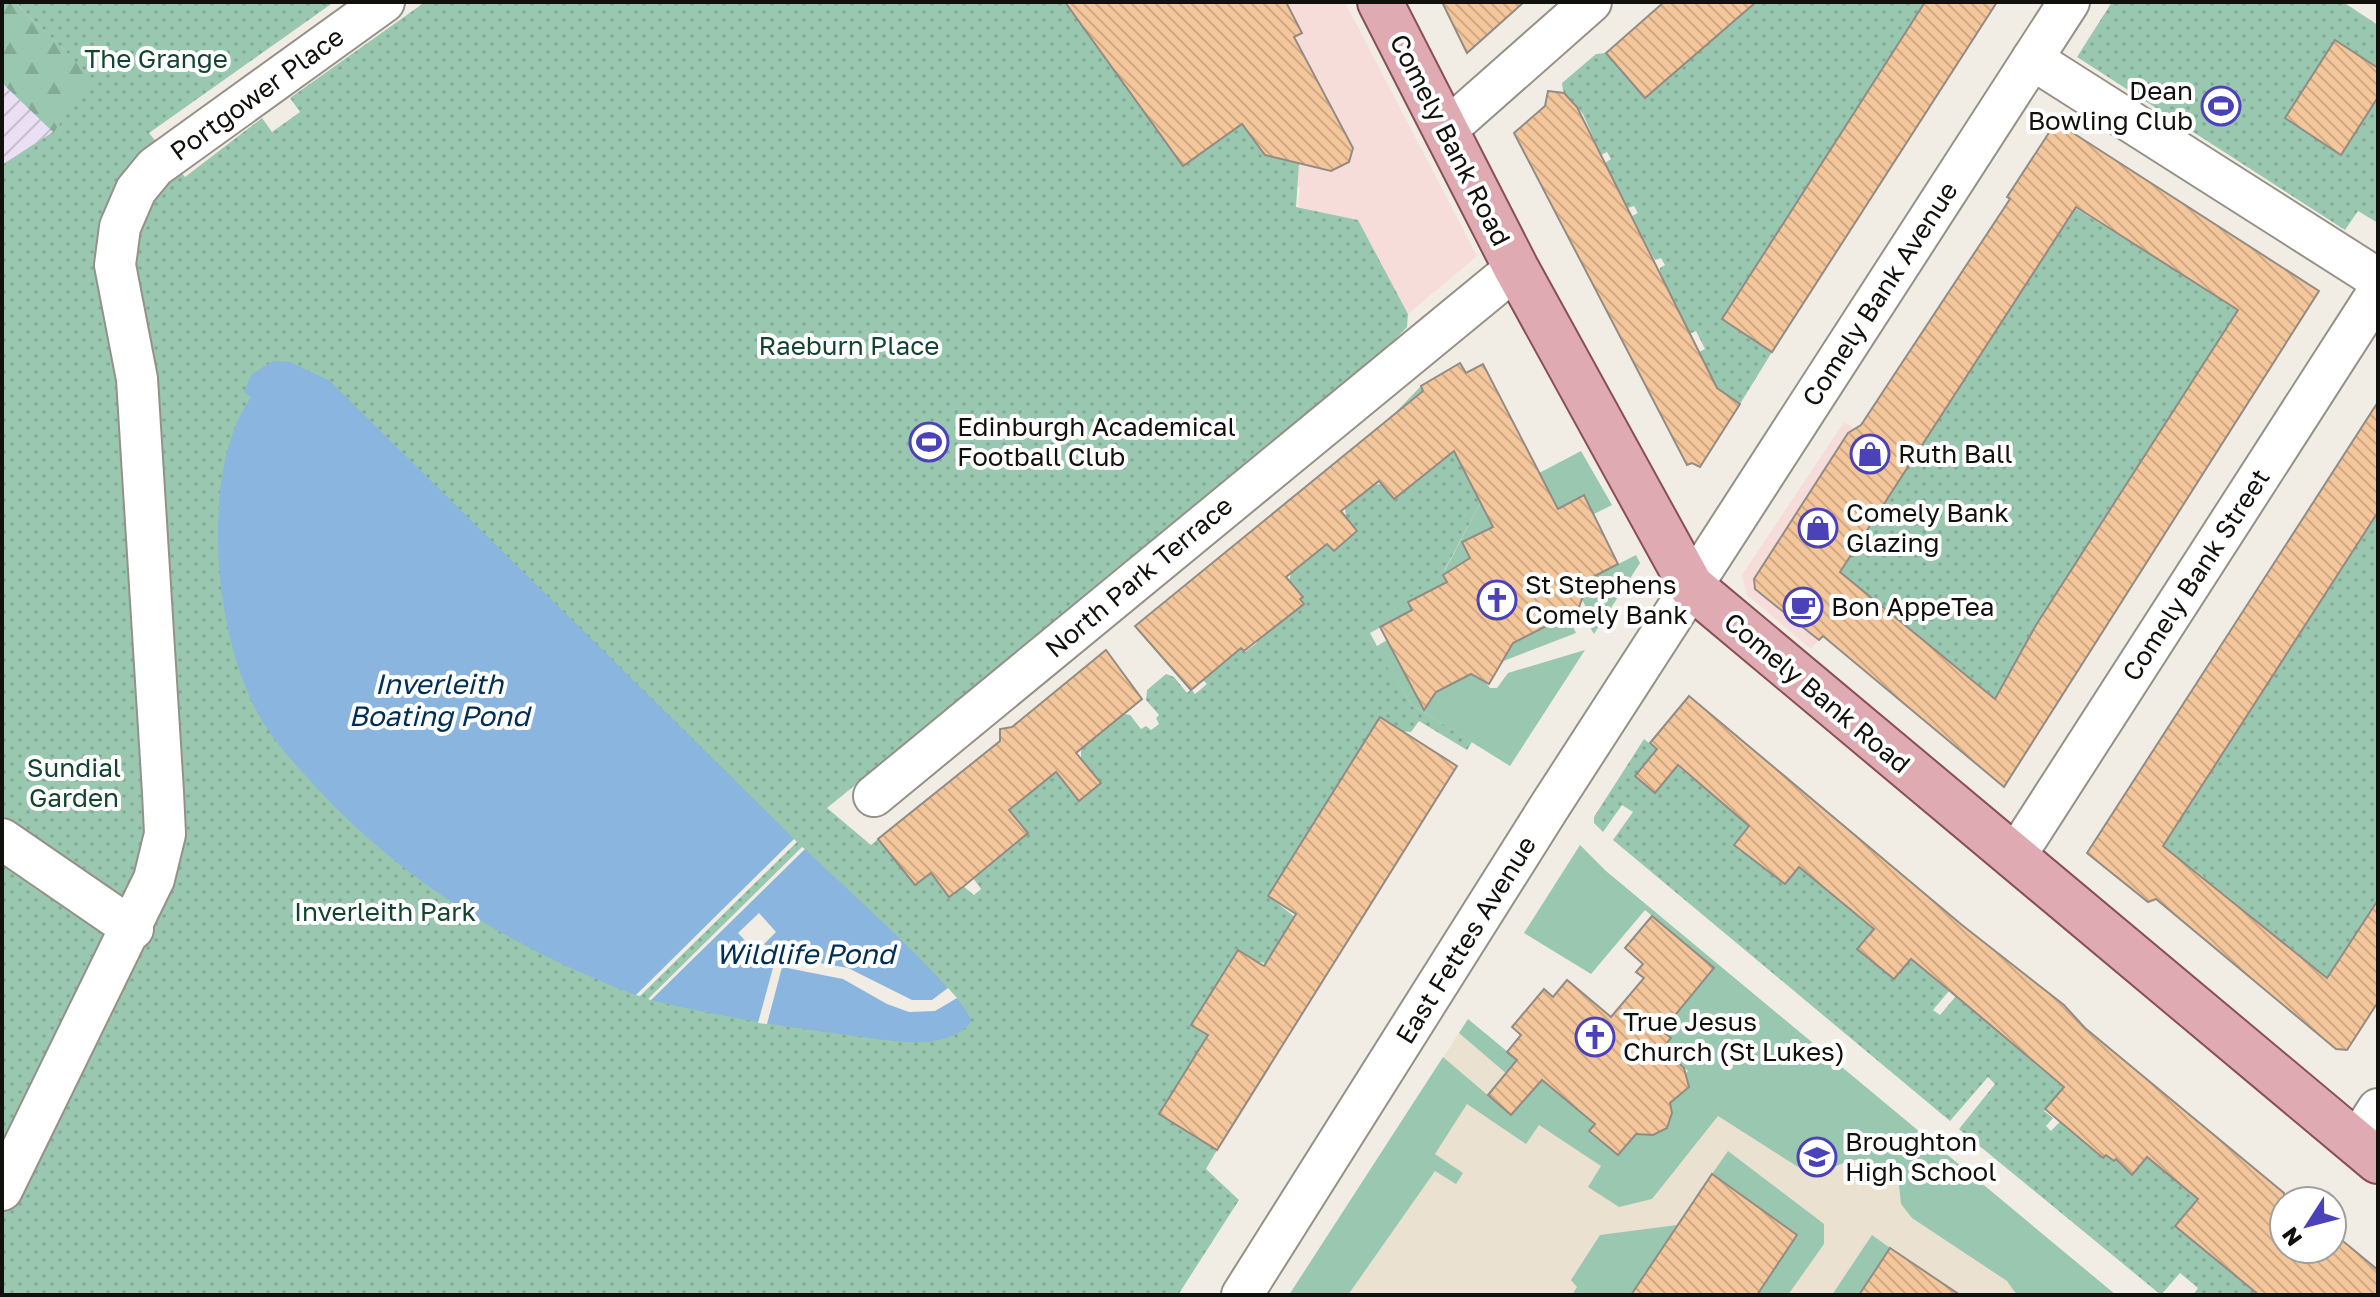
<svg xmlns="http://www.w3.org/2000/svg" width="2380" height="1297" viewBox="0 0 2380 1297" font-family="'Golos Text',sans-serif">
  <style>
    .commercial { fill: #f7ddd9 }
    .industrial { fill: url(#industrial-furrows) }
    .built { fill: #ebe1d1 }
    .grass { fill: #99c7af }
    .forest { fill: url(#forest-firs) }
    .park { fill: url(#park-dots) }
    .water { fill: #8ab5df }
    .pier { fill: #f2ede4 }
    .building { fill: url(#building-back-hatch); stroke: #938c85; stroke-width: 2; fill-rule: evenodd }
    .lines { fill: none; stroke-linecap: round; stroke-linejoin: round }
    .minor-casing { stroke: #969188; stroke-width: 44 }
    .major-casing { stroke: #894f56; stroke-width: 48 }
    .minor { stroke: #fff; stroke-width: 40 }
    .major { stroke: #dfaab2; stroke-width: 44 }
    .labels { text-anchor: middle; stroke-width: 8; stroke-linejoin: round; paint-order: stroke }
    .park-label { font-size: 26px; fill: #12442f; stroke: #fff }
    .poi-label { font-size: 26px; fill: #12100d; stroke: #fff; text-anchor: start }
    .street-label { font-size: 26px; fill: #12100d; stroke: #fff }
    .water-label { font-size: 28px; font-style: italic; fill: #002f56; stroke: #fff }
  </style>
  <defs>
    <pattern id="industrial-furrows" width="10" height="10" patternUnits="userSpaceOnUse" patternTransform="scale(2)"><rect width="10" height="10" fill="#eadff3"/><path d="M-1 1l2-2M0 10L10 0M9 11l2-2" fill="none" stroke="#c8becf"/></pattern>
    <pattern id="forest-firs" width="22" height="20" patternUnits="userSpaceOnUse" patternTransform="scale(2)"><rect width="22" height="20" fill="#99c7af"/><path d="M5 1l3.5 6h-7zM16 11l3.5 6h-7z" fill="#83aa95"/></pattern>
    <pattern id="park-dots" width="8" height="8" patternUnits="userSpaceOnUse" patternTransform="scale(2)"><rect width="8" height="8" fill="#99c7af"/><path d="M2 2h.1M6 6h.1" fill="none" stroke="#83aa95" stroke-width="1.8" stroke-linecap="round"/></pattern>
    <pattern id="building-back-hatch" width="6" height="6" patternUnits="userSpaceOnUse" patternTransform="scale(2)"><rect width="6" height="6" fill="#f4c69b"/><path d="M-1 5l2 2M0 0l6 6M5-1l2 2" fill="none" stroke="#d0a984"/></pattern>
  </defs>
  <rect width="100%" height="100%" fill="#f2ede4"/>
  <g class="commercial">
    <path d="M1154 2H1345L1477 256 1408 314 1358 220 1298 207 1300 187 1265 155Z"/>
    <path d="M1844 422 1910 463 1862 590 1811 649 1747 595 1742 575Z"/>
  </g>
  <path class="industrial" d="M2 83 54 132 2 165Z"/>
  <path class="built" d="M1789 1024 2116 1295H1289L1459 1033 1651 1198Z"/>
  <g class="grass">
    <path d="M1581 451 1612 505 1594 514 1587 501 1569 510 1511 518 1463 542 1470 558 1443 575 1447 582 1409 601 1412 610 1370 633 1377 646 1387 640 1419 700 1477 671 1490 688H1497L1508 673 1585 650 1510 766 1412 705 1364 633 1445 570 1480 504Z"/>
    <path d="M1636 555 1640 563 1594 634 1585 619 1590 615 1575 586Z"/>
    <path d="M1568 616 1576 633 1501 662 1513 643Z"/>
    <path d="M1580 845 1606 871 2116 1295H2017L2007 1281 1912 1218 1901 1204 1899 1185C1890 1178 1879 1166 1868 1161 1850 1154 1826 1176 1806 1172L1718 1116 1652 1199 1619 1207 1588 1187 1601 1166 1539 1125 1526 1144 1467 1104 1435 1154 1463 1173 1456 1184 1435 1171 1348 1295H1289L1443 1057 1511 1115 1530 1094 1459 1033 1468 1019 1595 1124 1589 1131 1618 1155 1638 1131 1653 1135 1667 1128 1672 1113 1665 1098 1686 1090 1688 1082 1684 1075 1688 1071 1662 1049 1671 1038 1662 1031 1714 968 1645 910 1591 974 1524 933Z"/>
    <path d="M1728 1151 1824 1224V1244L1788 1295H1757L1797 1235 1712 1174Z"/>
    <path d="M1677 1225 1631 1295H1572L1577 1287 1571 1280 1600 1235Z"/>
    <path d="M1872 1235 1890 1248 1859 1295H1832Z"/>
  </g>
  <path class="forest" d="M2 2H15L149 133 2 165 53 132 2 83Z"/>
  <g class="park">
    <path d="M15 2H334L149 133 185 177 262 118 272 132 300 112 290 98 425 2H1154L1265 155 1299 163 1296 207 1358 220 1408 314 1407 327 1374 361 827 808 871 845 878 839 915 885 932 872 949 896 963 886 974 895 981 889 973 878 1028 833 1016 819 1012 821 1009 811 1052 773 1100 783 1081 758V749L1119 713 1130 715 1141 729 1146 726 1151 730 1159 724 1156 718 1159 715 1146 700 1147 690 1166 674 1174 677 1187 693 1191 689 1195 694 1207 684 1203 680 1241 648 1245 652 1257 643 1253 638 1303 597 1289 581 1291 573 1321 537 1334 551 1357 531 1346 517 1345 508 1375 484 1383 485 1395 499 1417 481 1420 447 1393 415 1421 386 1478 497 1496 496 1480 504 1444 571 1365 633 1412 705 1472 742 1467 750 1419 721 1411 732 1402 731 1314 821 1301 843 1323 857 1296 884 1281 875 1268 896 1295 917 1266 963 1258 962 1238 950 1192 1025 1209 1036 1159 1114 1217 1150 1206 1169 1239 1200 1178 1295H2V165L54 132 92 78Z"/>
    <path d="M1756 2H1925L1726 312 1729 324 1772 352 1740 404 1717 388 1699 352 1705 349 1696 331 1689 334 1659 276 1660 268 1665 265 1661 258 1655 260 1652 255 1632 216 1638 213 1634 206 1628 208 1605 163 1611 159 1607 152 1601 155 1583 114 1563 91 1562 83 1596 54 1606 53 1645 98Z"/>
    <path d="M2112 2H2343L2378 25V223L2358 211 2345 230 2077 57Z"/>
    <path d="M2067 203 2230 304 2243 309 2234 317 2036 625 1993 702 1986 697 1989 693 1837 571 2061 231Z"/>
    <path d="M2378 512V899L2349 945 2378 964V1003L2371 1013 2212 884 2200 898 2192 892 2204 877 2158 843 2172 832Z"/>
    <path d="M1644 739 1750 825 1733 845 1741 852 1758 833 1780 880 1785 884 1799 867 1874 929 1857 949 1870 961 1875 956 1911 959 1949 991 1933 1010 1940 1015 1956 996 2063 1087 2044 1111 2053 1118 2046 1126 2051 1131 2080 1101 2096 1152 2102 1158 2130 1142 2127 1170 2131 1174 2147 1156 2198 1198 2176 1226 2237 1277 2267 1295H2193L2198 1288 2180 1273 2161 1295 1959 1129 1995 1084 1988 1077 1950 1121 1613 840 1633 812 1622 805 1603 832 1594 823V817Z"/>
  </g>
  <g class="water">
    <path d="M273 361 290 362 330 381 794 839 636 995C514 949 403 882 314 785 292 761 270 737 255 708 230 657 218 593 218 537 218 490 224 437 251 397L244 392 251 375Z"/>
    <path d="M805 849C830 874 971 999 971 1022 962 1033 948 1039 933 1041 906 1045 874 1038 847 1035 781 1026 716 1016 651 1000Z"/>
  </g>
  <g class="pier">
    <path d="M794 839 797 842 640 996 636 995Z"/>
    <path d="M802 847 805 849 651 1000 648 999Z"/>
    <path d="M759 913 776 932 764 944 781 956 848 968 912 1000H932L948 988 957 998 935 1011 909 1012 887 1004 843 979 782 967 767 1024 758 1023 774 964 755 951 738 933Z"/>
  </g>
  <g class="building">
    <path d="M1065 2H1286L1302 33 1294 37 1353 148 1349 162 1331 171 1265 155 1242 124 1183 166Z"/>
    <path d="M1442 2H1524L1467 53Z"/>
    <path d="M1664 2H1756L1645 98 1606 53Z"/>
    <path d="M1925 2H1997L1772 352 1722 319Z"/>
    <path d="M2335 40 2378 68V97L2341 155 2285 118Z"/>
    <path d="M1548 91 1564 93 1577 107 1717 388 1740 404 1700 467 1692 463 1687 465 1514 133 1545 106Z"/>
    <path d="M2056 122 2319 291 2004 787 1823 636 1819 640 1786 614 1755 589 1754 579 1848 433 1861 425 2010 199 2007 197ZM2076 207 2238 310 2036 625 1995 699 1840 572Z"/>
    <path d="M1460 363 1466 373 1483 364 1558 509 1584 495 1618 564 1589 579 1578 610 1513 643 1489 684 1471 674 1436 692 1424 710 1380 627 1412 610 1408 602 1447 582 1443 575 1470 558 1462 542 1493 527 1454 451 1394 499 1379 481 1341 511 1357 531 1334 551 1327 544 1286 577 1303 597 1300 599 1304 604 1244 651 1241 648 1191 690 1135 626 1423 391 1421 386Z"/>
    <path d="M2378 402V512L2163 846 2327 978 2378 900V1002L2347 1050 2336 1049 2156 899 2148 902 2087 853Z"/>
    <path d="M1106 650 1142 699 1076 753 1101 783 1079 801 1056 772 1009 810 1028 833 964 886 949 897 931 873 915 885 878 839 1000 741V729L1012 727Z"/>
    <path d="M1689 696 1962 925 2064 1005 2085 1028 2284 1193V1249H2332V1232L2378 1270V1295H2259L2175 1226 2198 1199 2147 1157 2132 1175 2116 1159 2114 1161 2106 1155 2103 1158 2045 1109 2064 1087 1950 991 1911 959 1894 979 1857 949 1874 929 1799 867 1785 884 1734 845 1749 826 1678 765 1655 793 1635 776 1657 749 1650 743Z"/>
    <path d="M1380 717 1457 766 1217 1150 1159 1114 1208 1035 1191 1025 1238 950 1264 966 1296 914 1268 896Z"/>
    <path d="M1652 916 1714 968 1662 1031 1671 1038 1662 1049 1684 1068 1689 1087 1670 1103 1672 1113 1667 1128 1653 1135 1636 1134 1618 1155 1589 1131 1595 1124 1542 1080 1511 1115 1488 1095 1517 1060 1507 1052 1521 1035 1512 1027 1544 989 1553 997 1567 980 1611 1017 1644 978 1636 972 1643 964 1625 948Z"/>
    <path d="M1712 1174 1797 1235 1757 1295H1631Z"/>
    <path d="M1890 1248 1960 1295H1859Z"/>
  </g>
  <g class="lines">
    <defs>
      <g id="minor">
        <path d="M2032 59 2378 279"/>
        <path d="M1445 131 1591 2"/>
        <path d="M874 796 1516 268"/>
        <path d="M2 839 133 929"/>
        <path d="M2014 858 2378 292"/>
        <path d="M2356 1143 2378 1109"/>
        <path d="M2 1190 154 879 165 834 163 792 137 379 115 265 120 227 136 190 155 167 384 2"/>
        <path d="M1242 1295 1548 809 2069 2"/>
      </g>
      <path id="major" d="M1380 2 1516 268 1691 586 2378 1161"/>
    </defs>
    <use href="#minor" class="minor-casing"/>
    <use href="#major" class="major-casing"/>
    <use href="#minor" class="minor"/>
    <use href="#major" class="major"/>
  </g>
  <defs>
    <symbol id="stadium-ring" viewBox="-11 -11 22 22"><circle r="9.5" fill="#fff" stroke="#4b42b9" stroke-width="1.5"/><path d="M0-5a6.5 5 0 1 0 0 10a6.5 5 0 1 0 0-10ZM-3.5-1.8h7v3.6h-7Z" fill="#4b42b9"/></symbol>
    <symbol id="shop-ring" viewBox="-11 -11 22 22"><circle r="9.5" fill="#fff" stroke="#4b42b9" stroke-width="1.5"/><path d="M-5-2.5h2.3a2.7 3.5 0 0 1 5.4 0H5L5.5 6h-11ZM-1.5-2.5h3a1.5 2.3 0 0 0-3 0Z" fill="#4b42b9"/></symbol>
    <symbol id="church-ring" viewBox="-11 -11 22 22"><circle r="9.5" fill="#fff" stroke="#4b42b9" stroke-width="1.5"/><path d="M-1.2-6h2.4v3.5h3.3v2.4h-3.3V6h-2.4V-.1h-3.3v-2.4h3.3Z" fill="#4b42b9"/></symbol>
    <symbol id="cafe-ring" viewBox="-11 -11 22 22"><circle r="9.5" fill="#fff" stroke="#4b42b9" stroke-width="1.5"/><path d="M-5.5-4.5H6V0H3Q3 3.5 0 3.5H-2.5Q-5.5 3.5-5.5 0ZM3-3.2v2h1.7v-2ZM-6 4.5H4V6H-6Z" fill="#4b42b9"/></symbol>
    <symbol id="school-ring" viewBox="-11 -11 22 22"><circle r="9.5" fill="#fff" stroke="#4b42b9" stroke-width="1.5"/><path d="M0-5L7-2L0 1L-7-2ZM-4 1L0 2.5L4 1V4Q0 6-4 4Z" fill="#4b42b9"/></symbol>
  </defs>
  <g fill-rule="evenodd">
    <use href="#stadium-ring" x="2199" y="84" width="44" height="44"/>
    <use href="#stadium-ring" x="907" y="420" width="44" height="44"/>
    <use href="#shop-ring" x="1848" y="432" width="44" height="44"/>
    <use href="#shop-ring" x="1796" y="506" width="44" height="44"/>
    <use href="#church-ring" x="1475" y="578" width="44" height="44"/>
    <use href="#cafe-ring" x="1781" y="585" width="44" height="44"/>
    <use href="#church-ring" x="1573" y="1015" width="44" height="44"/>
    <use href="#school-ring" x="1795" y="1135" width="44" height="44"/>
  </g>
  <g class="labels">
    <g class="park-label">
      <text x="156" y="68">The Grange</text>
      <text x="849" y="355">Raeburn Place</text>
      <text x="74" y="777">Sundial<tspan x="74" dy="30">Garden</tspan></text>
      <text x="385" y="921">Inverleith Park</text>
    </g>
    <g class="poi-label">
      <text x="2193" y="100" text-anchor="end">Dean<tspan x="2193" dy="30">Bowling Club</tspan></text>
      <text x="957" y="436">Edinburgh Academical<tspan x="957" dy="30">Football Club</tspan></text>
      <text x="1898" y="463">Ruth Ball</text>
      <text x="1846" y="522">Comely Bank<tspan x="1846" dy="30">Glazing</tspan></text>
      <text x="1525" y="594">St Stephens<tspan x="1525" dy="30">Comely Bank</tspan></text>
      <text x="1831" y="616">Bon AppeTea</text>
      <text x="1623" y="1031">True Jesus<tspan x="1623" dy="30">Church (St Lukes)</tspan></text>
      <text x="1845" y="1151">Broughton<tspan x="1845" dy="30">High School</tspan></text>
    </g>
    <g class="street-label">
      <text transform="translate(257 94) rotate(-36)" y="9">Portgower Place</text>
      <text transform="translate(1450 140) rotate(63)" y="9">Comely Bank Road</text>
      <text transform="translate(1880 294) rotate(-57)" y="9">Comely Bank Avenue</text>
      <text transform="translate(2196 575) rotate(-57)" y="9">Comely Bank Street</text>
      <text transform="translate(1139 577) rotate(-40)" y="9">North Park Terrace</text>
      <text transform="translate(1817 693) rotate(40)" y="9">Comely Bank Road</text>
      <text transform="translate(1466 940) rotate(-58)" y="9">East Fettes Avenue</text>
    </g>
    <g class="water-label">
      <text x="439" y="694">Inverleith<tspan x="439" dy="32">Boating Pond</tspan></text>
      <text x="805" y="964">Wildlife Pond</text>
    </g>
  </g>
  <rect width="2380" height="1297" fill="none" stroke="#12100d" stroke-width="8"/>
  <g transform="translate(2308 1225) rotate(234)"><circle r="38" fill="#ffffff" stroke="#a09f9e" stroke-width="2"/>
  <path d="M0-6L14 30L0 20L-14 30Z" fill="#4b42b9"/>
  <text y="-12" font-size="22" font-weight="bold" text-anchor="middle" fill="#12100d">N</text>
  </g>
</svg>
